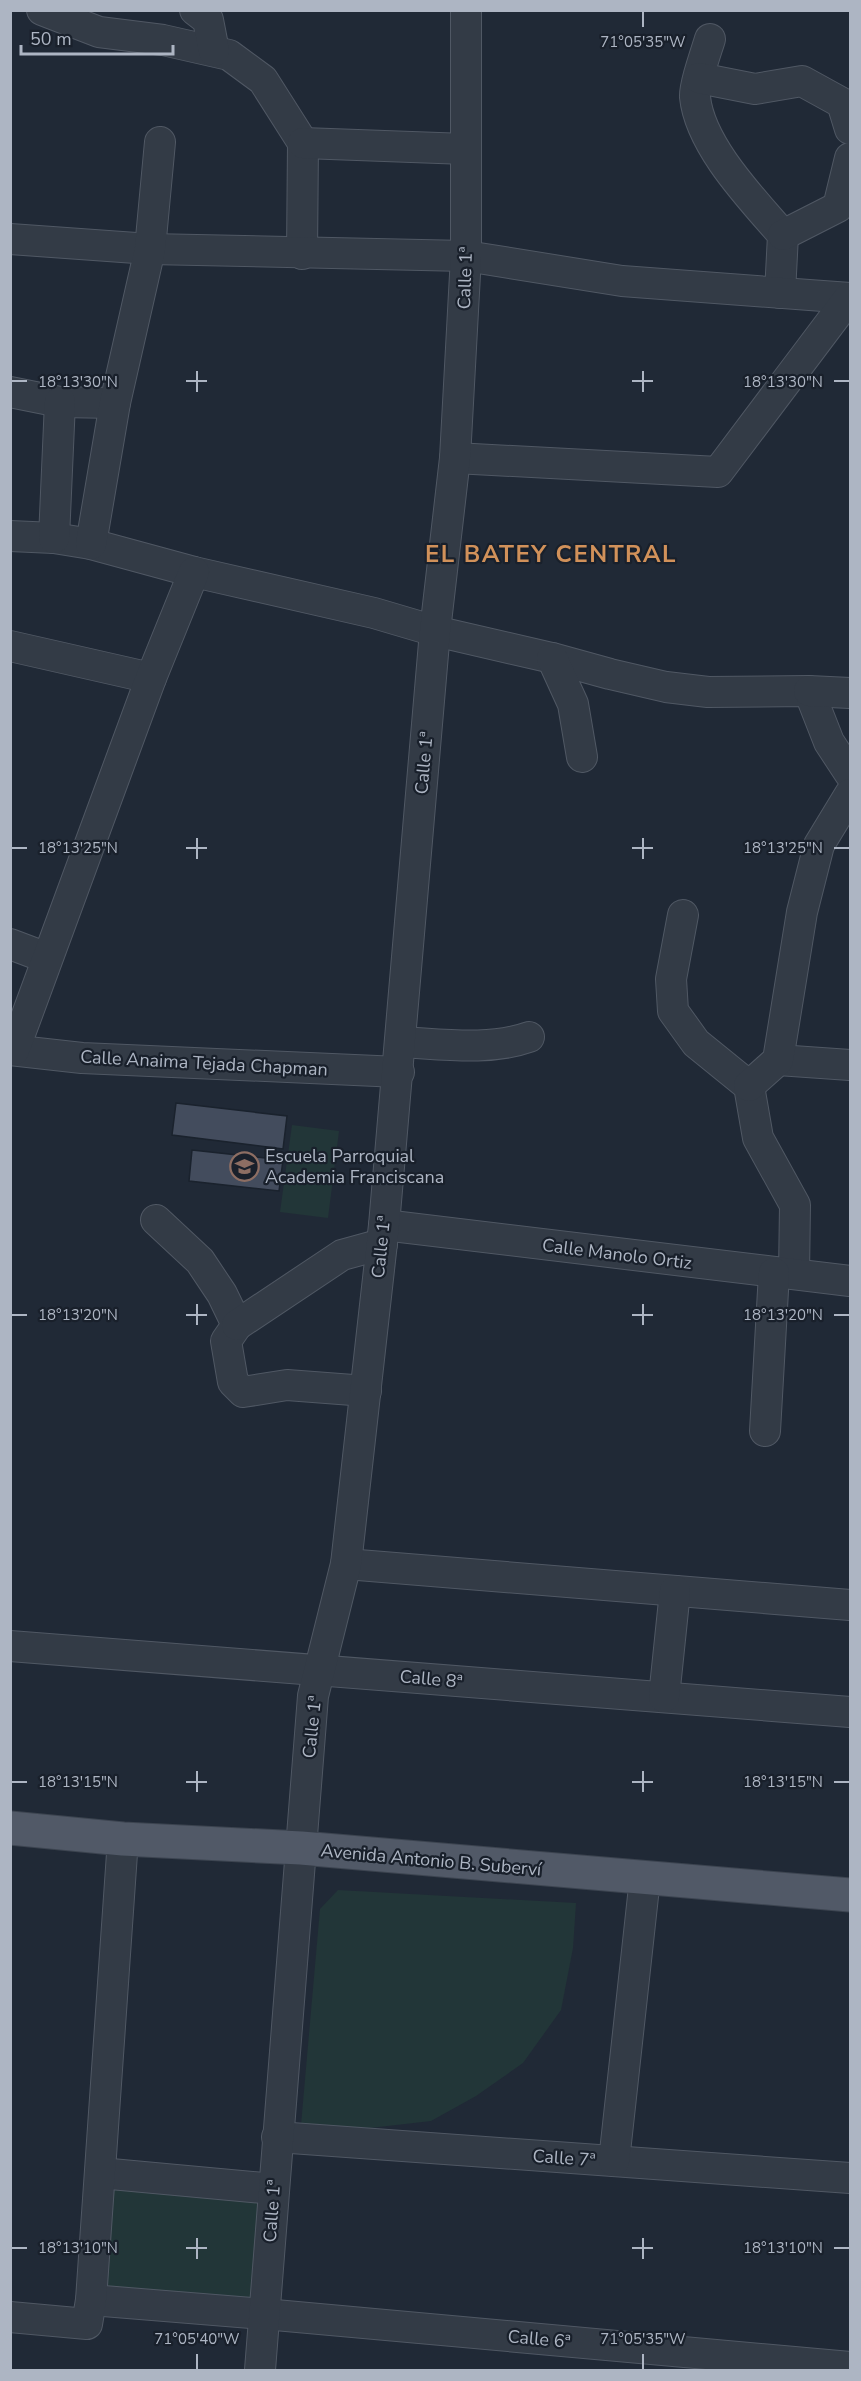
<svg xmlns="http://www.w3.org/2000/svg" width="861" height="2381" viewBox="0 0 861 2381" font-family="'Nunito Sans',sans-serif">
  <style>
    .green { fill: #223638 }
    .building { fill: #434c5d; stroke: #1a222d; stroke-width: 1.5 }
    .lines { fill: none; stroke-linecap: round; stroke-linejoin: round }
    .minor-casing { stroke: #505864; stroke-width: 32 }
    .major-casing { stroke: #3c4450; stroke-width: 35 }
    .minor { stroke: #333b46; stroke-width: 30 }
    .major { stroke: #515967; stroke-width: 33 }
    .ticks { fill: none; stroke: #adb5c3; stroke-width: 2 }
    .labels { text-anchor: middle; stroke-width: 4.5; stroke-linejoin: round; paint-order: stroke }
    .street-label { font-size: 18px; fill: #adb5c3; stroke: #19202b }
    .poi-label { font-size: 18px; fill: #adb5c3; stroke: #19202b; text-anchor: start }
    .district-label { font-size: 24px; font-weight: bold; letter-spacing: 1.5px; fill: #d1915a; stroke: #19202b }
    .ticks-label { font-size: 15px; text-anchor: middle; fill: #adb5c3; stroke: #19202b; stroke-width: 4.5; stroke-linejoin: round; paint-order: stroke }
  </style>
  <rect width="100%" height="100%" fill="#202936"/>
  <g class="green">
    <path d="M292 1125 339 1131 328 1218 280 1212Z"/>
    <path d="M338 1890 576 1903 573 1948 561 2010 523 2063 476 2096 431 2121 370 2128 301 2125 320 1909Z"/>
    <path d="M113 2184 263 2196 255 2302 105 2290Z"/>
  </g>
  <g class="building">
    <path d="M176 1103 287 1116 283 1149 172 1135Z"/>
    <path d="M192 1150 283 1160 279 1191 189 1181Z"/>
  </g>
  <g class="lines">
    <defs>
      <g id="minor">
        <path d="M42 10 99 32 163 40 229 55 263 80 303 143 302 254"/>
        <path d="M195 10 208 20 214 51"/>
        <path d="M710 39C706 52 694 86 695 97 700 146 752 199 783 235L780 293"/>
        <path d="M699 78 755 89 802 81 842 103 850 129"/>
        <path d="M303 143 466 149"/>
        <path d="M783 235 838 207 850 158"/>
        <path d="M10 239 150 249 466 256 622 281 850 298"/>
        <path d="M10 392 60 402 115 403"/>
        <path d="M455 458 718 472 849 298"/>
        <path d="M10 536 54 538 91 544 194 572 374 613 435 631 552 658 610 674 666 687 708 692 809 691 829 742 850 774"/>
        <path d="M54 538 60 402"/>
        <path d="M91 544 115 403 150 249 160 142"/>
        <path d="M10 646 151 678"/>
        <path d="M552 658 573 704 582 757"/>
        <path d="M809 691 850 693"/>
        <path d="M683 915 671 979 673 1011 696 1043 749 1086 758 1138 795 1205 794 1274"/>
        <path d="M10 944 47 958"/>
        <path d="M401 1042C442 1044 490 1051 529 1037"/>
        <path d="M10 1050 82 1058 399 1072"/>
        <path d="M14 1050 151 678 194 572"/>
        <path d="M778 1060 850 1065"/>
        <path d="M749 1086 778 1060 802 912 819 845 850 794"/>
        <path d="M156 1220 200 1261 222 1294 237 1325 226 1341 233 1382 243 1392 287 1385 366 1391"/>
        <path d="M384 1225 850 1281"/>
        <path d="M237 1325 342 1255 382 1244"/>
        <path d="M765 1431 774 1273"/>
        <path d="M346 1564 850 1605"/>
        <path d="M10 1646 850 1712"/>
        <path d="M664 1697 675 1591"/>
        <path d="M277 2137 850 2178"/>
        <path d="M614 2161 645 1878"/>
        <path d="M100 2173 274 2189"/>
        <path d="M91 2300 264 2314 850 2367"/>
        <path d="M10 2317 87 2324 91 2300 123 1839"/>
        <path d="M260 2370 313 1696 346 1564 384 1225 435 631 455 458 466 256V10"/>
      </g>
      <path id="major" d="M10 1828 123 1839 301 1848 850 1895"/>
    </defs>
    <use href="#minor" class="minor-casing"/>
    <use href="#major" class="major-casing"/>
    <use href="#minor" class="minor"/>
    <use href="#major" class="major"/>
  </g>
  <path class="ticks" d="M643 12V27M197 371V392M643 371V392M12 381H27M186 381H207M632 381H653M834 381H849M197 838V859M643 838V859M12 848H27M186 848H207M632 848H653M834 848H849M197 1304V1325M643 1304V1325M12 1315H27M186 1315H207M632 1315H653M834 1315H849M197 1771V1792M643 1771V1792M12 1782H27M186 1782H207M632 1782H653M834 1782H849M197 2238V2259M643 2238V2259M12 2248H27M186 2248H207M632 2248H653M834 2248H849M197 2354V2369M643 2354V2369"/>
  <defs>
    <symbol id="school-ring" viewBox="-11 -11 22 22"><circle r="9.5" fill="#19202b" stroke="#8d6e63" stroke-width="1.5"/><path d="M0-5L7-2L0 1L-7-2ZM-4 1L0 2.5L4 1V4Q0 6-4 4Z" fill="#8d6e63"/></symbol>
  </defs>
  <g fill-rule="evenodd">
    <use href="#school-ring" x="228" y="1150" width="33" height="33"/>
  </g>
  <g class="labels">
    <g class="street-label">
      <text transform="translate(465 278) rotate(-88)" y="6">Calle 1ª</text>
      <text transform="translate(424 763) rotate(-85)" y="6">Calle 1ª</text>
      <text transform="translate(204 1063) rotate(3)" y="6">Calle Anaima Tejada Chapman</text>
      <text transform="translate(381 1247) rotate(-84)" y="6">Calle 1ª</text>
      <text transform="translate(617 1254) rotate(7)" y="6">Calle Manolo Ortiz</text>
      <text transform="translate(431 1679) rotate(5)" y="6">Calle 8ª</text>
      <text transform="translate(312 1727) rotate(-84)" y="6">Calle 1ª</text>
      <text transform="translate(431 1860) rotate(5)" y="6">Avenida Antonio B. Suberví</text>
      <text transform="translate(564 2158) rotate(4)" y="6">Calle 7ª</text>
      <text transform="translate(272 2211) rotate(-86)" y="6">Calle 1ª</text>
      <text transform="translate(539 2339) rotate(5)" y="6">Calle 6ª</text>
    </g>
    <g class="poi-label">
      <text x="265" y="1162">Escuela Parroquial<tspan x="265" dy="21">Academia Franciscana</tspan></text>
    </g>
    <g class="district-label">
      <text x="551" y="562">EL BATEY CENTRAL</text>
    </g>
  </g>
  <g class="ticks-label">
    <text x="643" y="47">71°05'35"W</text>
    <text x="78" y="387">18°13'30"N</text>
    <text x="783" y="387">18°13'30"N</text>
    <text x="78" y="853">18°13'25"N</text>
    <text x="783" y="853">18°13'25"N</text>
    <text x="78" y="1320">18°13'20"N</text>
    <text x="783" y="1320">18°13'20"N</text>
    <text x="78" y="1787">18°13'15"N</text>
    <text x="783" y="1787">18°13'15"N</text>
    <text x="78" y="2253">18°13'10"N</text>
    <text x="783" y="2253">18°13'10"N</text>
    <text x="197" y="2344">71°05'40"W</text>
    <text x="643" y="2344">71°05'35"W</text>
  </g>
  <rect width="861" height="2381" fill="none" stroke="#adb5c3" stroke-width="24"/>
  <path d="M21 45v9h152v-9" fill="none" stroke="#adb5c3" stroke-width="3"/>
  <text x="30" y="45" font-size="18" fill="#adb5c3" stroke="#19202b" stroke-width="4.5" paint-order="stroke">50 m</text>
</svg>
